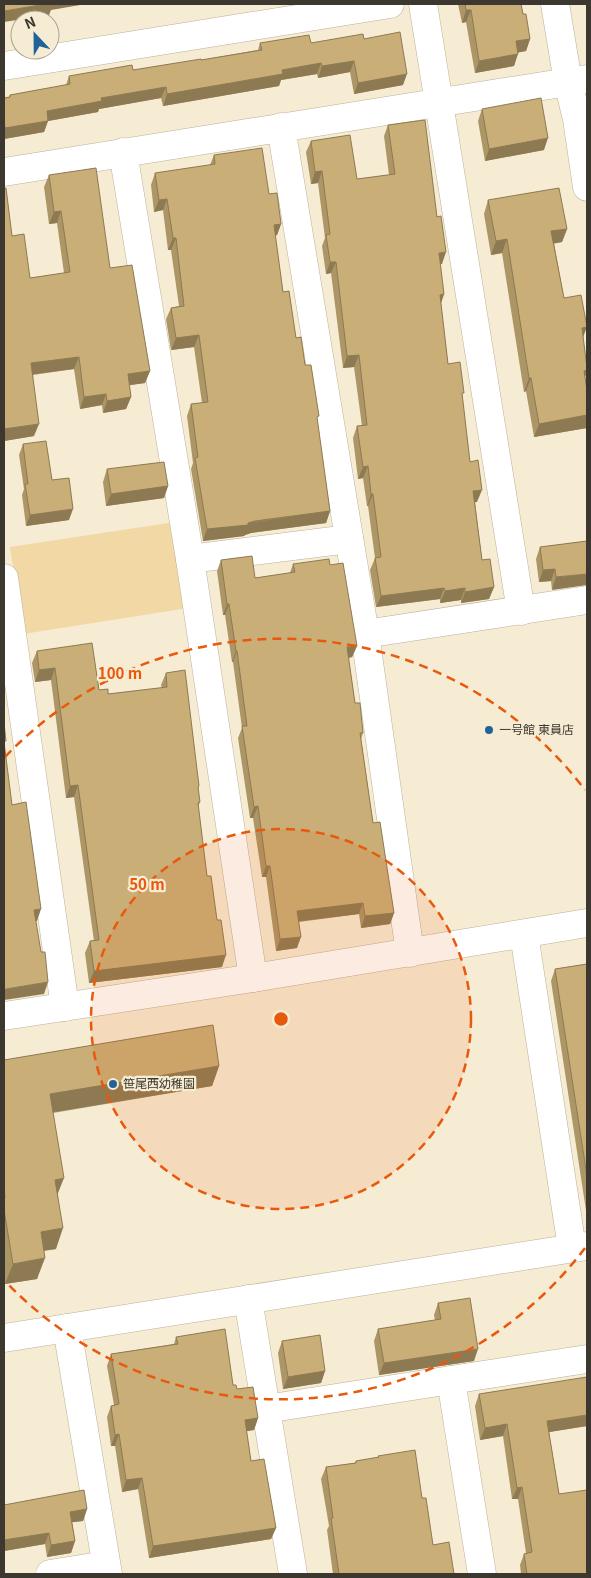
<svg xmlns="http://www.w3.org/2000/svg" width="591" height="1578" viewBox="0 0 591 1578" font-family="Georgia,'Noto Sans JP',serif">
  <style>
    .green { fill: #f1d8a5 }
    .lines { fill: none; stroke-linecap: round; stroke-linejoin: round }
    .minor-casing { stroke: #bcb19a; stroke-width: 29 }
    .minor { stroke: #fff; stroke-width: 28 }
    .wall { fill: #ad9666 }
    .shaded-wall { fill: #8d7a53 }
    .building { fill: #c9ae77; stroke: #8d7a53 }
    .ring { fill: none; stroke: #e8590c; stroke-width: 2.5; stroke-dasharray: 9 6 }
    .poi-dot { fill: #216399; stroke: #f6ebd3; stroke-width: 2 }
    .labels { text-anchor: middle; stroke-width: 4.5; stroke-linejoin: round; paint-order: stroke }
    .poi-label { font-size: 12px; fill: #3d382f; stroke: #f6ebd3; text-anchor: start }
    .centre { fill: #e8590c; stroke: #f6ebd3; stroke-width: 2.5 }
    .ring-label { font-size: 15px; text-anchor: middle; font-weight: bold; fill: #e8590c; stroke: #f6ebd3; stroke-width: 4.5; stroke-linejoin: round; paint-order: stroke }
  </style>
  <rect width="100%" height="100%" fill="#f6ebd3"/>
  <path class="green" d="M175 522 188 608 23 634 10 547Z"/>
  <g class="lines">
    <defs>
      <g id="minor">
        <path d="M423 4 521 611"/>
        <path d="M555 4 568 82 577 119 587 187"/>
        <path d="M4 66 390 4"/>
        <path d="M281 127 365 634 410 953"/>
        <path d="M123 152 190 559 253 978"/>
        <path d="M4 172 587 79"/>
        <path d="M190 559 349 539"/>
        <path d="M4 578 65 1007"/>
        <path d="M365 634 587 600"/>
        <path d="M524 934 572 1248"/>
        <path d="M4 1016 253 978 587 923"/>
        <path d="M248 1299 266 1409 451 1380 482 1574"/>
        <path d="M67 1328 108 1574"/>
        <path d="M4 1338 587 1246"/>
        <path d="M451 1380 587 1359"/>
        <path d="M266 1409 293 1574"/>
        <path d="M50 1574 106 1565"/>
      </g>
    </defs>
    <use href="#minor" class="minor-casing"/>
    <use href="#minor" class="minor"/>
  </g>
  <g class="wall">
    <path d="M458 4H521L523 14 530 39 526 51 518 52 514 66 475 73 466 22 462 23Z"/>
    <path d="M364 39 403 85 354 94 350 72 318 78 317 74 281 80 279 86 163 106 161 98 99 109 98 112 48 121 44 132 4 139V98L9 97 10 95 66 85 69 76 133 70 201 60 258 50 260 43H311Z"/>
    <path d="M482 109 544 150 485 161 478 121Z"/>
    <path d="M388 125 442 264H440L444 294 441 303 448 364 462 398 470 462 477 502H475L482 560 494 587 489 599 461 603V600L440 603V599L376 607 370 570 375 558 368 506H367L363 478 358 479 353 438 357 426H362L354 367 343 368 331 273 326 274 322 246 325 238 318 183 311 184 306 152 311 141 357 179 389 175 384 136Z"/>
    <path d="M214 155 269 194 281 224 277 235 275 236 283 292 296 338 305 365 317 422 330 511 326 523 251 533 245 535 244 536 203 541 191 469 193 463 187 416 191 404 202 403 194 347 171 350 166 319 171 308 179 306 171 250H168L163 210 154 212 151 185 155 173 210 165Z"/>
    <path d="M49 175 110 268 150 371 145 383 129 385 131 397 126 409 103 413 102 405 80 409 74 369 33 375 34 436 4 441V189L12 236 30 278 64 273 57 223 49 224 44 187Z"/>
    <path d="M488 200 567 229 562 242 554 243 564 298 583 337 587 371 585 377 587 390V428L534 437 526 391 524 392 502 253 491 255 484 214Z"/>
    <path d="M23 444 52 480 69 520 26 526 22 495 24 489 19 455Z"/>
    <path d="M107 469 168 486 164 498 106 506 103 482Z"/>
    <path d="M587 541 552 590 551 581 539 582 536 559 540 547Z"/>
    <path d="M221 560 255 578 290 573 293 564 330 565 357 646 352 657 348 658 355 703 363 733 361 739 373 823 394 913 390 924 361 928 359 914 299 922 297 948 276 951 266 877H262L253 818H250L238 738 242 728 233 662H232L225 615H223L217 571Z"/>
    <path d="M37 651 99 690 108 694 162 688 161 685 166 673 199 786 198 789 200 802 198 807 207 876 222 967 89 983 85 953 90 941H94L74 797 66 798 51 680 35 682 32 663Z"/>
    <path d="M587 964V1217L551 981 555 969Z"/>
    <path d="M4 1060 219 1066 212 1086 53 1113 58 1194 56 1249 44 1251 37 1279 5 1284 4 1275Z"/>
    <path d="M438 1303 474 1361 379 1375 374 1341 378 1329 435 1320 434 1315Z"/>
    <path d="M176 1337 233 1385 258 1418 254 1430 246 1431 251 1461 276 1528 271 1539 149 1558 138 1489 122 1492 115 1446H111L107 1417 111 1406 114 1405 107 1366 111 1354 174 1344Z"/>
    <path d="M282 1341 325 1371 321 1383 283 1389 278 1353Z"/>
    <path d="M479 1394 587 1426 549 1432 559 1494 587 1574H521L520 1565 524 1554 526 1553 518 1499H512L503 1436 480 1440 475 1406Z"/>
    <path d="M378 1456 422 1498 433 1545 454 1574H333L327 1530 329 1526 321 1479 326 1467 355 1463 356 1461 378 1458Z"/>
    <path d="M4 1505 87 1509 83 1521 72 1522 75 1541 71 1553 47 1557 45 1544 4 1551Z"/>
  </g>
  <g class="shaded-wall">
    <path d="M46 4H86L51 10 49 15 4 22V11Z"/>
    <path d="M466 10H471L466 22 462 23Z"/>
    <path d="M530 39 526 51 511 54 516 41Z"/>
    <path d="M518 54 514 66 475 73 479 61Z"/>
    <path d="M354 61 350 72 318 78 322 66Z"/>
    <path d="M321 63 317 74 281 80 279 86 163 106 167 94 282 70Z"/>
    <path d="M407 74 403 85 354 94 358 83Z"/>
    <path d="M166 87 161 98 99 109 98 112 48 121 44 132 4 139V132L5 128 47 111 101 98Z"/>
    <path d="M548 138 544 150 485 161 489 149Z"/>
    <path d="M322 171 318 183 311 184 315 172Z"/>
    <path d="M167 199 163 210 154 212 159 200Z"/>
    <path d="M61 211 57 223 49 224 54 212Z"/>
    <path d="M281 224 277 235 269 236 274 225Z"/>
    <path d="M567 229 562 242 547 245 551 231Z"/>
    <path d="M173 238H176L171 250H168Z"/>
    <path d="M507 239 502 253 491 255 496 241Z"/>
    <path d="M446 252 442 264 435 265 439 253Z"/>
    <path d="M330 262H336L331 273 326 274Z"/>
    <path d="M444 294 440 306V295Z"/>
    <path d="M587 327 582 340V328Z"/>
    <path d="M199 335 194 347 171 350 176 338Z"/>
    <path d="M359 355 354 367 343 368 347 356Z"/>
    <path d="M79 357 74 369 27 375 31 363Z"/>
    <path d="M587 370 583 384 584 371Z"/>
    <path d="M150 371 145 383 124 386 128 374Z"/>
    <path d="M529 378H531L526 391 524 392Z"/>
    <path d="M106 394 102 405 80 409 84 397Z"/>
    <path d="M131 397 126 409 103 413 107 401Z"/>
    <path d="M587 415V428L534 437 539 424Z"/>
    <path d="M39 424 34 436 4 441V429Z"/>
    <path d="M368 466 363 478 358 479 363 467Z"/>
    <path d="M168 486 164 498 106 506 111 494Z"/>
    <path d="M482 490 477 502 469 503 473 491Z"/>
    <path d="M371 494H373L368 506H367Z"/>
    <path d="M73 509 69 520 26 526 30 515Z"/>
    <path d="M330 511 326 523 251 533 245 535 244 536 203 541 207 529Z"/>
    <path d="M555 569 551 581 539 582 543 570Z"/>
    <path d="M587 574V585L552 590 556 577Z"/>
    <path d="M494 587 489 599 461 603 465 592Z"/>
    <path d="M444 588 440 599 376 607 381 596Z"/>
    <path d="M465 588 461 600 440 603 445 591Z"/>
    <path d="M227 604H229L225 615H223Z"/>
    <path d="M357 646 352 657 343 659 347 647Z"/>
    <path d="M236 651H237L233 662H232Z"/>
    <path d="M55 668 51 680 35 682 39 670Z"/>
    <path d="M78 785 74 797 66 798 70 786Z"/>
    <path d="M258 806 253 818H250L254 807Z"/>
    <path d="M266 866H270L266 877H262Z"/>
    <path d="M363 903 359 914 293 922 297 911Z"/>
    <path d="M41 909 37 921 29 922 34 910Z"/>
    <path d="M394 913 390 924 361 928 365 916Z"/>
    <path d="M301 937 297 948 276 951 280 939Z"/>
    <path d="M226 955 222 967 89 983 94 971Z"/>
    <path d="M48 982 44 994 4 1000V990L6 989Z"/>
    <path d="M219 1066 212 1086 42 1114 50 1094Z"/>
    <path d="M64 1178 56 1198 55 1180Z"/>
    <path d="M63 1228 56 1249 33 1252 41 1232Z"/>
    <path d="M45 1258 37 1279 5 1284 13 1264Z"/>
    <path d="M478 1349 474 1361 379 1375 384 1363Z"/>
    <path d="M325 1371 321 1383 283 1389 288 1377Z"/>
    <path d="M587 1415V1426L543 1433 547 1421Z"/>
    <path d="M258 1418 254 1430 241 1432 245 1420Z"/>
    <path d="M507 1424 503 1436 480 1440 485 1428Z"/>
    <path d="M119 1434 115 1446H111L115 1435Z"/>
    <path d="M142 1478 138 1489 122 1492 126 1480Z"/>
    <path d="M522 1487 518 1499H512L517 1488Z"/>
    <path d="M87 1509 83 1521 66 1523 70 1512Z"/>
    <path d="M276 1528 271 1539 149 1558 153 1546Z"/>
    <path d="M49 1533 45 1544 4 1551V1540Z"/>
    <path d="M75 1541 71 1553 47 1557 51 1545Z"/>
  </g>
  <g class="building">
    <path d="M4 4H46L4 11Z"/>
    <path d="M465 4H521L523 14H526L530 39 516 41 518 54 479 61 471 10H466Z"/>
    <path d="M400 32 407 74 358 83 354 61 322 66 321 63 282 70 283 74 167 94 166 87 101 98 102 101 47 111 48 121 5 128 4 121V98L10 97V95L70 84 69 76 132 65 133 70 201 59V60L262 50 260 43 309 35 311 43 363 34 364 39Z"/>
    <path d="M541 98 548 138 489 149 482 109Z"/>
    <path d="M425 120 437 217 441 216 446 252 439 253 444 294 440 295 448 364 460 362 464 393H462L470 462 478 460 482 490 473 491 482 560 490 559 494 587 465 592V588L445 591 444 588 381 596 375 558 381 557 373 494H371L368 466 363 467 357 426 367 425 359 355 347 356 336 262H330L326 235 330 234 322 171 315 172 311 141 350 135 357 179 395 174 388 125Z"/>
    <path d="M262 148 269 194 277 193 281 224 274 225 283 292 289 291 296 338 301 337 305 365H311L319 416 317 417 330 511 255 521 248 523V525L207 529 195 458 198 457 191 404 208 402 199 335 176 338 171 308 184 306 176 238H173L167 199 159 200 155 173 215 164 214 155Z"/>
    <path d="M96 168 110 268 132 265 150 371 128 374 131 397 107 401 106 394 84 397 79 357 31 363 39 424 4 429V189L6 188 12 236 24 234 30 278 70 272 61 211 54 212 49 175Z"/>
    <path d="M559 188 567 229 551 231 564 298 581 295 587 327 582 328 587 368V370L584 371 587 390V415L539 424 531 378H529L507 239 496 241 488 200Z"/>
    <path d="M46 441 52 480 69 478 73 509 30 515 25 484H28L23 444Z"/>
    <path d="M164 462 168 486 111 494 107 469Z"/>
    <path d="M587 541V574L556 577 555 569 543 570 540 547Z"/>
    <path d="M252 556 255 578 295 572 293 564 329 559 330 565 343 563 357 646 347 647 355 703H360L363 733H360L373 823 380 822 394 913 365 916 363 903 297 911 301 937 280 939 270 866H266L258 806 254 807 242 726H247L237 651H236L229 604H227L221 560Z"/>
    <path d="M92 643 99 690 108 689V694L167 687 166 673 185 670 199 786 198 787 200 802 198 803 207 876H211L217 920H221L226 955 94 971 90 941 99 940 78 785 70 786 55 668 39 670 37 651Z"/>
    <path d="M4 723 6 741H4Z"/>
    <path d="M4 742 12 805 26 802 41 909 34 910 41 952H45L48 982 6 989 4 990Z"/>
    <path d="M587 964V1176L555 969Z"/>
    <path d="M213 1025 219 1066 50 1094 64 1178 55 1180 63 1228 41 1232 45 1258 13 1264 4 1210V1198H5L4 1190V1060Z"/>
    <path d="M470 1298 478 1349 384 1363 378 1329 441 1319 438 1303Z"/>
    <path d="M225 1329 233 1385H236L237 1389 253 1387 258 1418 245 1420 251 1461 264 1459 276 1528 153 1546 142 1478 126 1480 119 1434 115 1435 111 1406 119 1404 111 1354 178 1344 176 1337Z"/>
    <path d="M320 1335 325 1371 288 1377 282 1341Z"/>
    <path d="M587 1377V1415L547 1421 559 1494 587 1490V1574H527L524 1554 532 1552 522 1487 517 1488 507 1424 485 1428 479 1394Z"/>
    <path d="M415 1450 422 1498H426L433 1545 449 1542 454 1574H339L331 1518H333L326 1467 356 1463V1461L379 1457 378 1456Z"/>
    <path d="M84 1490 87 1509 70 1512 75 1541 51 1545 49 1533 4 1540V1505Z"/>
  </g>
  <circle cx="281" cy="1019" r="190" fill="#e8590c" fill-opacity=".12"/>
  <g class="ring">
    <circle cx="281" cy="1019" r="190"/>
    <path d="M585 1248A381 381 0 0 1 5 1281M5 757A381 381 0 0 1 585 790"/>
  </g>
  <g class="poi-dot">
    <circle cx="489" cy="730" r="5"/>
    <circle cx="113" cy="1084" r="5"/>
  </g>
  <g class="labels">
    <g class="poi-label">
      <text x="499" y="734">一号館 東員店</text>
      <text x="123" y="1088">笹尾西幼稚園</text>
    </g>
  </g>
  <circle cx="281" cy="1019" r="8" class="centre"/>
  <g class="ring-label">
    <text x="120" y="679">100 m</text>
    <text x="147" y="890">50 m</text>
  </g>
  <rect width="591" height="1578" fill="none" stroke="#3d382f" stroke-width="10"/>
  <g transform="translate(35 35) rotate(338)"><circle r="24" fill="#f6ebd3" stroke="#aca391"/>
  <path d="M0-4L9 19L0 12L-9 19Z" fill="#216399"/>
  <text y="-8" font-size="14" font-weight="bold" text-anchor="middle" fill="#3d382f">N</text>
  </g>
</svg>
